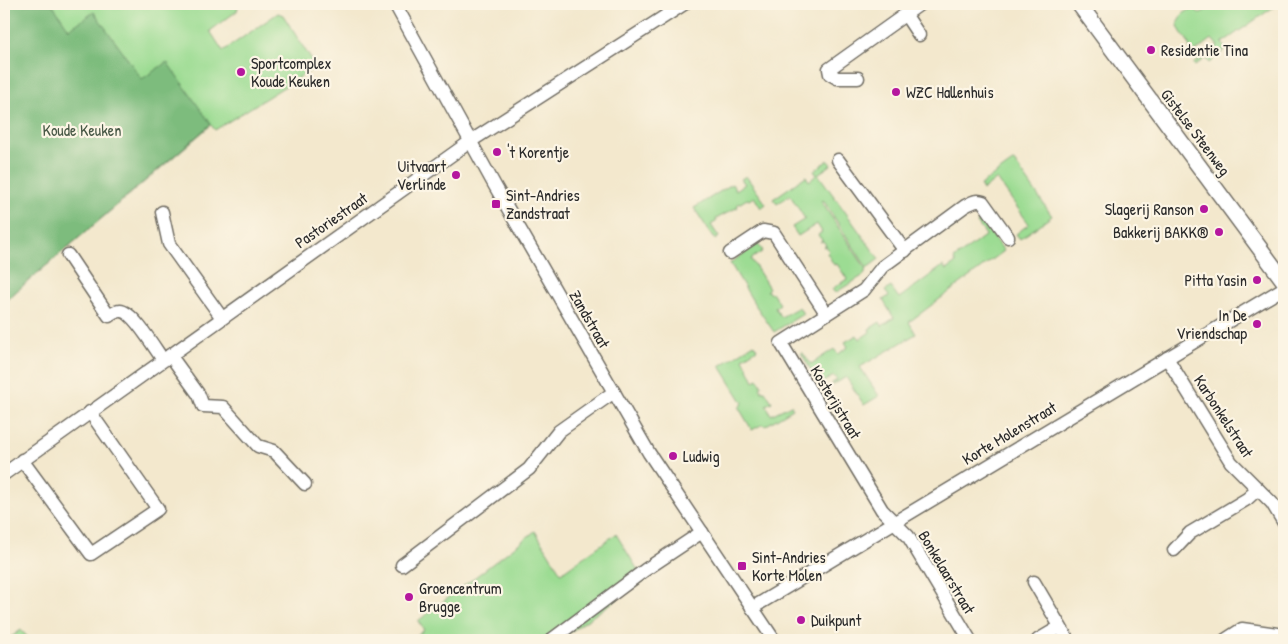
<svg xmlns="http://www.w3.org/2000/svg" width="1288" height="644" viewBox="0 0 1288 644" font-family="'Patrick Hand',sans-serif">
  <style>
    .green { fill: #9cdc93; stroke: #64845f }
    .forest { fill: #7dbc7d; stroke: #547454 }
    .lines { fill: none; stroke-linecap: round; stroke-linejoin: round }
    .minor-casing { stroke: #716d64; stroke-width: 15 }
    .major-casing { stroke: #716d64; stroke-width: 18 }
    .minor { stroke: #fff; stroke-width: 12 }
    .major { stroke: #fff; stroke-width: 15 }
    .poi-dot { fill: #b5179e; stroke: #fcf5e5; stroke-width: 2 }
    .labels { text-anchor: middle; stroke-width: 4.5; stroke-linejoin: round; paint-order: stroke }
    .poi-label { font-size: 16px; fill: #2b2b2b; stroke: #fcf5e5; text-anchor: start }
    .park-label { font-size: 16px; fill: #475745; stroke: #fcf5e5 }
    .street-label { font-size: 16px; fill: #2b2b2b; stroke: #fcf5e5 }
  </style>
  <rect width="100%" height="100%" fill="#fcf5e5"/>
  <filter id="ink" filterUnits="userSpaceOnUse"><feTurbulence type="fractalNoise" baseFrequency=".02" numOctaves="2"/><feDisplacementMap in="SourceGraphic" scale="10" xChannelSelector="R" yChannelSelector="G"/><feConvolveMatrix kernelMatrix="1 2 1 2 8 2 1 2 1" color-interpolation-filters="sRGB"/></filter>
  <filter id="wash" filterUnits="userSpaceOnUse"><feTurbulence type="fractalNoise" baseFrequency=".0096" numOctaves="4" result="noise"/><feDisplacementMap in="SourceGraphic" scale="20" xChannelSelector="R" yChannelSelector="G"/><feGaussianBlur stdDeviation="1.12" result="paint"/><feColorMatrix in="noise" values="0 0 0 0 0 0 0 0 0 0 0 0 0 0 0 0 0 1.4 0 .05"/><feComposite in="paint" operator="in"/></filter>
  <g filter="url(#wash)">
    <rect width="100%" height="100%" fill="#f3e8cd"/>
    <g class="green">
      <path d="M4 4H237L238 7 237 11 210 31 223 51 278 13 283 15 316 67 215 130 211 125 4 302Z"/>
      <path d="M1208 4H1278L1222 43 1226 49 1209 63 1205 58 1195 66 1193 64 1218 46 1212 39 1191 55C1190 51 1190 46 1188 42 1186 37 1181 34 1179 28 1174 18 1187 10 1195 8L1199 14 1206 10 1204 6Z"/>
      <path d="M828 160 831 165 818 174 879 259 867 268 823 200 821 201 866 269 864 275 835 293 832 289 847 279 837 264 834 265 827 253 829 251 826 246 823 247 826 245 823 241 820 242 822 240 818 235 822 232 817 224 798 236 792 227 805 219 790 195 777 204 773 199 806 176 809 181 817 175 814 171Z"/>
      <path d="M1014 161 1052 216 1020 239 1016 234 1029 224 997 179 983 190 980 185Z"/>
      <path d="M746 176 766 204 761 208 754 197 749 200 747 199 737 205 738 207 716 219 717 221 711 225 719 237 715 240 694 208 732 184 736 190 745 184 741 179Z"/>
      <path d="M982 220 1004 251 909 322 916 334 860 367 879 396 864 405 846 377 833 385 832 383 837 380 834 376 819 384 801 353 802 352 811 364 834 349 838 354 848 347 845 342 857 335 860 339 870 332 869 329 880 322 882 326 894 318 883 300 889 296 885 291 891 287 899 298 943 266 946 270 956 263 954 259 986 235 977 223Z"/>
      <path d="M758 244 763 251 751 259 769 288 767 290 770 294 772 292 780 304 775 308 781 317 799 307 803 314 774 332 754 303 730 263Z"/>
      <path d="M754 344 757 349 743 358 754 381 758 379 762 386 760 387 762 391H765L772 402 766 405 771 415 791 405 793 409 765 426 763 424 752 430 739 408 743 403 720 366Z"/>
      <path d="M535 531 561 573 616 534 644 580 559 640H410L424 630 418 621Z"/>
      <path d="M21 630 30 640H7Z"/>
    </g>
    <path class="forest" d="M4 4H52L69 29 94 12 142 79 167 62 211 124 4 302Z"/>
  </g>
  <g filter="url(#ink)">
    <g class="lines">
      <defs>
        <g id="minor">
          <path d="M395 4 495 186 649 453 774 640"/>
          <path d="M905 14 919 35"/>
          <path d="M858 78H837L830 74 829 69 920 4"/>
          <path d="M838 160 905 251"/>
          <path d="M162 212 169 244 222 318"/>
          <path d="M730 253 763 231 774 233 826 313"/>
          <path d="M68 255 109 316C112 314 116 311 120 311 132 310 156 350 163 360"/>
          <path d="M170 355 199 395 203 406 223 407 258 446 274 451 305 484"/>
          <path d="M1167 358 1231 462 1272 503 1284 523"/>
          <path d="M22 460 91 554 158 509 90 412"/>
          <path d="M4 474 471 141 684 4"/>
          <path d="M1174 550 1190 533 1247 499 1258 489"/>
          <path d="M402 565 529 469 559 431 614 392"/>
          <path d="M1034 582 1068 640"/>
          <path d="M752 608 1284 288"/>
          <path d="M551 640 645 570 702 532"/>
          <path d="M970 640 908 536 882 510 781 343 864 290 882 267 965 206C971 203 976 199 983 202L1008 237"/>
          <path d="M1038 640 1060 627"/>
          <path d="M1225 640 1242 629 1284 635"/>
        </g>
        <path id="major" d="M1079 4 1284 281"/>
      </defs>
      <use href="#minor" class="minor-casing"/>
      <use href="#major" class="major-casing"/>
      <use href="#minor" class="minor"/>
      <use href="#major" class="major"/>
    </g>
  </g>
  <g class="poi-dot">
    <circle cx="1151" cy="50" r="5"/>
    <circle cx="241" cy="72" r="5"/>
    <circle cx="896" cy="92" r="5"/>
    <circle cx="497" cy="152" r="5"/>
    <circle cx="456" cy="175" r="5"/>
    <rect x="491" y="199" width="10" height="10" rx="2.5"/>
    <circle cx="1204" cy="209" r="5"/>
    <circle cx="1219" cy="232" r="5"/>
    <circle cx="1257" cy="280" r="5"/>
    <circle cx="1257" cy="324" r="5"/>
    <circle cx="673" cy="456" r="5"/>
    <rect x="737" y="561" width="10" height="10" rx="2.5"/>
    <circle cx="409" cy="597" r="5"/>
    <circle cx="801" cy="620" r="5"/>
  </g>
  <g class="labels">
    <g class="poi-label">
      <text x="1161" y="56">Residentie Tina</text>
      <text x="251" y="69">Sportcomplex<tspan x="251" dy="18">Koude Keuken</tspan></text>
      <text x="906" y="98">WZC Hallenhuis</text>
      <text x="507" y="158">'t Korentje</text>
      <text x="446" y="172" text-anchor="end">Uitvaart<tspan x="446" dy="18">Verlinde</tspan></text>
      <text x="506" y="201">Sint-Andries<tspan x="506" dy="18">Zandstraat</tspan></text>
      <text x="1194" y="215" text-anchor="end">Slagerij Ranson</text>
      <text x="1209" y="238" text-anchor="end">Bakkerij BAKK®</text>
      <text x="1247" y="286" text-anchor="end">Pitta Yasin</text>
      <text x="1247" y="321" text-anchor="end">In De<tspan x="1247" dy="18">Vriendschap</tspan></text>
      <text x="683" y="462">Ludwig</text>
      <text x="752" y="563">Sint-Andries<tspan x="752" dy="18">Korte Molen</tspan></text>
      <text x="419" y="594">Groencentrum<tspan x="419" dy="18">Brugge</tspan></text>
      <text x="811" y="626">Duikpunt</text>
    </g>
    <g class="park-label">
      <text x="82" y="136">Koude Keuken</text>
    </g>
    <g class="street-label">
      <text transform="translate(1196 132) rotate(53)" y="6">Gistelse Steenweg</text>
      <text transform="translate(331 220) rotate(-35)" y="6">Pastoriestraat</text>
      <text transform="translate(590 319) rotate(60)" y="6">Zandstraat</text>
      <text transform="translate(836 402) rotate(59)" y="6">Kosterijstraat</text>
      <text transform="translate(1224 416) rotate(57)" y="6">Karbonkelstraat</text>
      <text transform="translate(1009 433) rotate(-31)" y="6">Korte Molenstraat</text>
      <text transform="translate(947 572) rotate(59)" y="6">Bonkelaarstraat</text>
    </g>
  </g>
  <rect width="1288" height="644" fill="none" stroke="#fcf5e5" stroke-width="20"/>
</svg>
